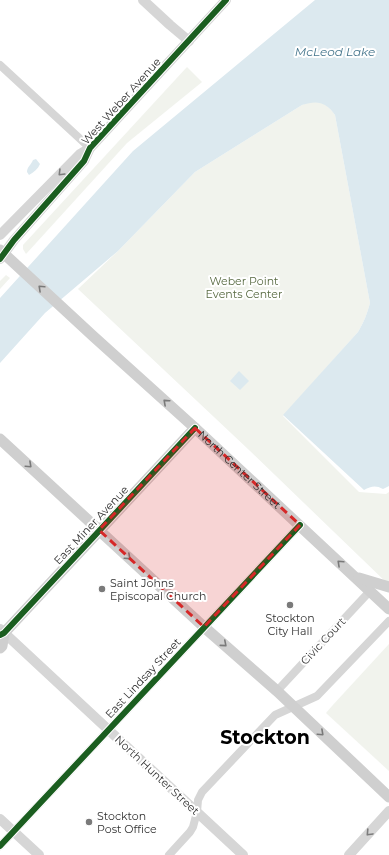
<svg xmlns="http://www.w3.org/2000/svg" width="389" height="855" viewBox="0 0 389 855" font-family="Montserrat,sans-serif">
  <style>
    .green { fill: #f1f3ed }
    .water { fill: #dce9ef }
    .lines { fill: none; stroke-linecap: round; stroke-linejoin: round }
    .minor { stroke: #d6d6d6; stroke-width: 8 }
    .tertiary { stroke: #d6d6d6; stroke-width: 10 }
    .secondary { stroke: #cfcfcf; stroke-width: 11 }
    .cycleway-casing { stroke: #fff; stroke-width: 8 }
    .cycleway { stroke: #1b5e20; stroke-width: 6 }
    .oneway { stroke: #7c7c7c }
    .oneway2 { stroke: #797979 }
    .marked { fill: #d62828; fill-opacity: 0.2; stroke: #d62828; stroke-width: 3; stroke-dasharray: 8 5; stroke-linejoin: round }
    .poi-dot { fill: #7a7a7a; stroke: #fff; stroke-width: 1.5 }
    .labels { text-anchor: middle; stroke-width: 4; stroke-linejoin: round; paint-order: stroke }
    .street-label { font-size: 11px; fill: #323232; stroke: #fff }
    .park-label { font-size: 11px; fill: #586a42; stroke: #fff }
    .poi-label { font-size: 11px; fill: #323232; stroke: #fff; text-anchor: start }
    .water-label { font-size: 12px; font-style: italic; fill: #46768d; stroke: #fff }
    .town-label { font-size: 19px; font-weight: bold; fill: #000; stroke: #fff }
  </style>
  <rect width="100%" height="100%" fill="#fff"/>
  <g class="green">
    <path d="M187 67 202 82 127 143 26 254 23 249V245Z"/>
    <path d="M309 102C322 101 328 105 335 115L370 303C367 314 364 322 358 332L283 416 359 492 386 494 389 492V585L249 450 78 289 118 251 195 172 302 105Z"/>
    <path d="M6 275 10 278 0 289V281Z"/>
    <path d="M389 644V771L326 713 332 706Z"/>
  </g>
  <g class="water">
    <path d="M315 0H389V486L383 489C376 485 371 486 364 490L283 415 358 332C364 322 367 314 370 303L335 115C326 102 317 100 302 105L195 172 118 251 45 313 0 363V298L133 151Z"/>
    <path d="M36 159 40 164C38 169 34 172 29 175L27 172C27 167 31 165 33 160Z"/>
    <path d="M239 371 249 381 240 390 230 381Z"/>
  </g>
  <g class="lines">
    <g class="minor">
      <path d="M0 65 90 148"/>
      <path d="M277 691 370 591"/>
      <path d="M0 846 300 525"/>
      <path d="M169 855 190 832 193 827 197 812 198 800 202 792 275 715 317 696 389 621"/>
    </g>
    <g class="tertiary">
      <path d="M143 0 170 25 189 41"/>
      <path d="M0 235 80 154 90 148"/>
      <path d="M0 259 14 240 84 161 90 148 226 0"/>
      <path d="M0 629 243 855"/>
      <path d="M0 819 39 855"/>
      <path d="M349 855 389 811"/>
    </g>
    <g class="secondary">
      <path id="s1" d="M0 250 93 336 195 428 389 609"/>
      <path d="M0 439 204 627 277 691 389 797"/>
      <path d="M359 578 389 587"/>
      <path d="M0 635 4 633 195 428"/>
      <path d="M0 648 2 646 4 633"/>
    </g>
    <defs>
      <g id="cycleway">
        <path d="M0 259 14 240 84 161 90 148 226 0"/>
        <path d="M0 635 4 633 195 428"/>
        <path d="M0 846 300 525"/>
      </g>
    </defs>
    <use href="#cycleway" class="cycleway-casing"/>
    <use href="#cycleway" class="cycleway"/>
  </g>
  <defs><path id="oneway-chevron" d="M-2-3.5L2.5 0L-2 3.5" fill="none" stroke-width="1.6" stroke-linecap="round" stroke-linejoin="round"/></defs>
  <g class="oneway">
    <use href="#oneway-chevron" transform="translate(61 173) rotate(135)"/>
    <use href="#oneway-chevron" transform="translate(369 833) rotate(133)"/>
  </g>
  <g class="oneway2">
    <use href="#oneway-chevron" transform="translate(41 288) rotate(-137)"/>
    <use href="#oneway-chevron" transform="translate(166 402) rotate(-138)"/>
    <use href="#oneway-chevron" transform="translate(29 465) rotate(43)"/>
    <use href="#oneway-chevron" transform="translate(128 557) rotate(42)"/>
    <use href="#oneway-chevron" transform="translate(340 563) rotate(-137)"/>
    <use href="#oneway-chevron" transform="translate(224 644) rotate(41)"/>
    <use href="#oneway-chevron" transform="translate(321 733) rotate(43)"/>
  </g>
  <path class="marked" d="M195 428 300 525 204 627 99 530Z"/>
  <g class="poi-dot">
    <circle cx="102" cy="589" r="4"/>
    <circle cx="290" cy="605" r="4"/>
    <circle cx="89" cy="822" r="4"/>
  </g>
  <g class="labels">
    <g class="street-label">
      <text transform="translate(121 101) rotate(-48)" y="4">West Weber Avenue</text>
      <text dy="4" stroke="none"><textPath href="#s1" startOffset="325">North Center Street</textPath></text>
      <text transform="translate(91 525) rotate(-47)" y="4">East Miner Avenue</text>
      <text transform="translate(323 641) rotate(-47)" y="4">Civic Court</text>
      <text transform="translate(143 678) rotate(-47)" y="4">East Lindsay Street</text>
      <text transform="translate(157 775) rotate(43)" y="4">North Hunter Street</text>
    </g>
    <g class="park-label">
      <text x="244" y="285">Weber Point<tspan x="244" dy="13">Events Center</tspan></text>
    </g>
    <g class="poi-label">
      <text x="110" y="587">Saint Johns<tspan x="110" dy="13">Episcopal Church</tspan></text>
      <text x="290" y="622" text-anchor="middle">Stockton<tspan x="290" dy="13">City Hall</tspan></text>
      <text x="97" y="820">Stockton<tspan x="97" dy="13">Post Office</tspan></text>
    </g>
    <g class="water-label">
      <text x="335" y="56">McLeod Lake</text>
    </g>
    <g class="town-label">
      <text x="265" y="744">Stockton</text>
    </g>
  </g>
</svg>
